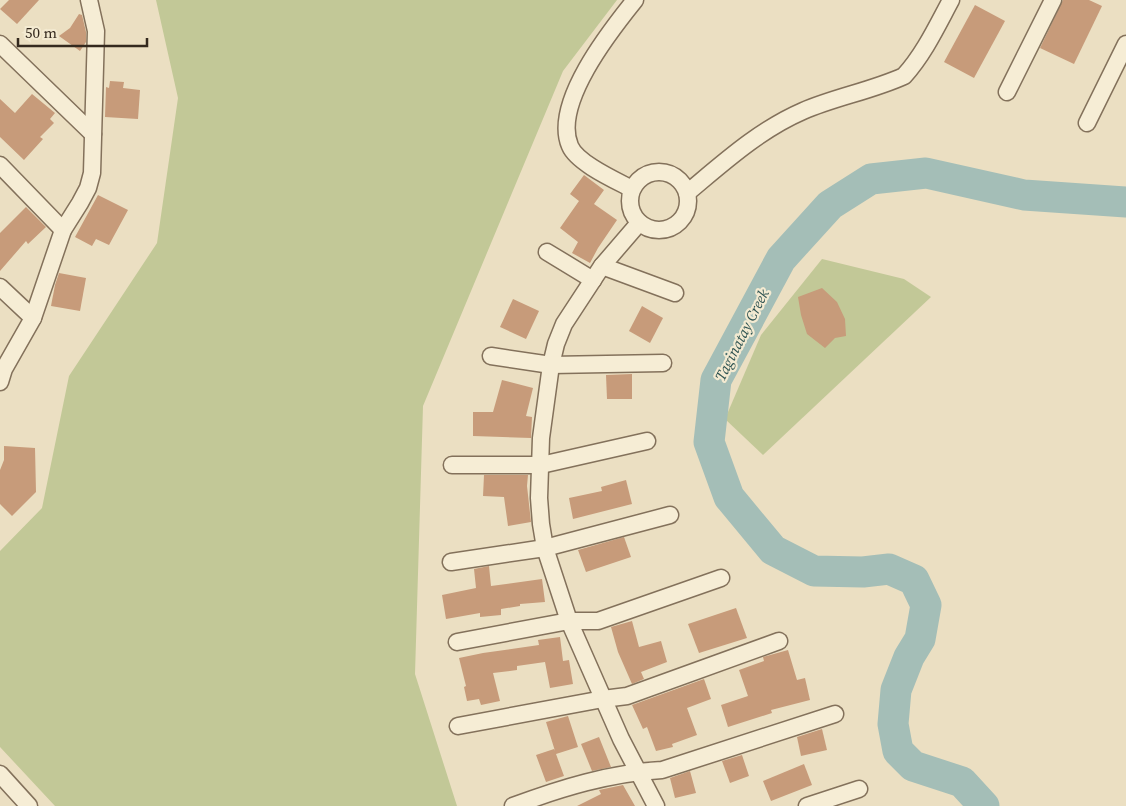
<svg xmlns="http://www.w3.org/2000/svg" width="1126" height="806" viewBox="0 0 1126 806" font-family="'Source Serif 4',serif">
  <style>
    .green { fill: #c2c897 }
    .lines { fill: none; stroke-linecap: round; stroke-linejoin: round }
    .river { stroke: #a4beb7; stroke-width: 31 }
    .building { fill: #c79b7a }
    .minor-casing { stroke: #83715b; stroke-width: 19 }
    .minor { stroke: #f6edd5; stroke-width: 16 }
    .labels { text-anchor: middle; stroke-width: 4.5; stroke-linejoin: round; paint-order: stroke }
    .water-label { font-size: 15px; font-style: italic; fill: #2e5351; stroke: #f3ead1 }
  </style>
  <rect width="100%" height="100%" fill="#ebdfc2"/>
  <g class="green">
    <path d="M156 0H617L563 71 423 406 415 674 457 806H55L0 747V551L42 508 69 376 157 243 178 98Z"/>
    <path d="M822 259 904 279 931 297 763 455 725 419 761 335Z"/>
  </g>
  <g class="lines">
    <path class="river" d="M984 806 962 782 913 766 898 751 893 724 896 690 909 657 920 639 926 605 914 580 889 569 863 572 814 571 773 550 729 497 709 442 716 380 781 259 830 205 871 179 926 173 1024 195 1126 202"/>
  </g>
  <g class="building">
    <path d="M9 0H39L17 24 0 9Z"/>
    <path d="M1063 0H1089L1102 6 1074 64 1040 48Z"/>
    <path d="M975 5 1005 21 974 78 944 62Z"/>
    <path d="M79 14 82 15 86 32V42L80 51 59 36 70 28Z"/>
    <path d="M110 81 124 82 123 88 140 90 138 119 105 117 106 87 109 88Z"/>
    <path d="M32 94 55 113 50 119 54 123 40 137 43 139 24 160 0 137V99L15 113Z"/>
    <path d="M584 175 604 190 594 204 617 220 598 248 590 263 572 253 578 242 560 228 579 201 570 194Z"/>
    <path d="M98 195 128 210 109 245 96 239 92 246 75 237Z"/>
    <path d="M26 207 46 227 28 244 26 241 0 271V233Z"/>
    <path d="M59 273 86 278 80 311 51 306 55 285Z"/>
    <path d="M822 288 837 302 845 319 846 336 835 338 825 348 807 334 801 315 798 297Z"/>
    <path d="M513 299 539 311 526 339 500 327Z"/>
    <path d="M642 306 663 318 650 343 629 331Z"/>
    <path d="M632 374V399H607L606 375Z"/>
    <path d="M502 380 533 388 526 416 532 417 531 438 473 436V412H493Z"/>
    <path d="M4 446 35 448 36 492 12 516 0 504V470L4 460Z"/>
    <path d="M484 475H528L527 486 531 522 508 526 504 497 483 496Z"/>
    <path d="M626 480 632 504 573 519 569 498 602 491 601 487Z"/>
    <path d="M624 537 631 557 586 572 578 550Z"/>
    <path d="M489 566 491 586 542 579 545 602 520 604V606L501 609V615L480 617V613L446 619 442 595 476 588 474 569Z"/>
    <path d="M736 608 747 638 699 653 688 624Z"/>
    <path d="M632 621 639 647 661 641 667 662 641 672 644 679 632 684 618 652 611 627Z"/>
    <path d="M560 637 563 661 569 660 573 684 550 688 545 662 517 666V670L493 673 500 701 481 705 479 699 467 701 464 687 466 686 459 658 483 653 539 645 538 640Z"/>
    <path d="M788 650 797 680 805 678 810 700 771 710 772 713 728 727 721 705 748 696 739 670 764 661 763 657Z"/>
    <path d="M704 679 711 699 687 708 697 735 672 744 673 747 656 751 647 727 643 729 632 705Z"/>
    <path d="M568 716 578 747 556 754 564 776 546 782 536 755 554 749 555 751 546 722Z"/>
    <path d="M822 729 827 750 801 756 797 737Z"/>
    <path d="M599 737 611 767 592 771 581 744Z"/>
    <path d="M742 755 749 776 730 783 722 761Z"/>
    <path d="M804 764 812 785 771 801 763 781Z"/>
    <path d="M690 771 696 793 675 798 670 778Z"/>
    <path d="M623 785 635 806H577L601 794 599 790Z"/>
  </g>
  <g class="lines">
    <defs>
      <g id="minor">
        <path d="M0 44 93 134"/>
        <path d="M1007 92 1053 0"/>
        <path d="M1087 123 1126 44"/>
        <path d="M0 165 63 230"/>
        <circle cx="659" cy="201" r="29"/>
        <path d="M632 189C615 180 577 163 570 146 552 104 610 31 635 0"/>
        <path d="M687 193C723 163 759 130 803 111 835 97 871 91 904 76 924 54 937 26 951 0"/>
        <path d="M639 223 602 266 564 324 556 344 551 365 541 438 539 498 541 524 545 548 569 621 621 739 656 806"/>
        <path d="M547 252 593 280"/>
        <path d="M602 266 675 293"/>
        <path d="M0 287 33 318"/>
        <path d="M491 356 551 365 663 363"/>
        <path d="M0 382 4 369 33 318 63 230 80 203 88 188 92 173 96 31 89 0"/>
        <path d="M452 465H541L647 441"/>
        <path d="M451 562 545 548 670 515"/>
        <path d="M457 642 569 621H598L721 578"/>
        <path d="M458 726 603 699 627 696 779 641"/>
        <path d="M0 774 29 806"/>
        <path d="M513 806C561 788 610 773 662 770L835 714"/>
        <path d="M807 806 859 789"/>
      </g>
    </defs>
    <use href="#minor" class="minor-casing"/>
    <use href="#minor" class="minor"/>
  </g>
  <g class="labels">
    <g class="water-label">
      <text transform="translate(742 335) rotate(-63)" y="5">Taginatay Creek</text>
    </g>
  </g>
  <path d="M18 38v8h129v-8" fill="none" stroke="#34291e" stroke-width="2.5"/>
  <text x="25" y="38" font-size="15" fill="#34291e" stroke="#f3ead1" stroke-width="4" paint-order="stroke">50 m</text>
</svg>
